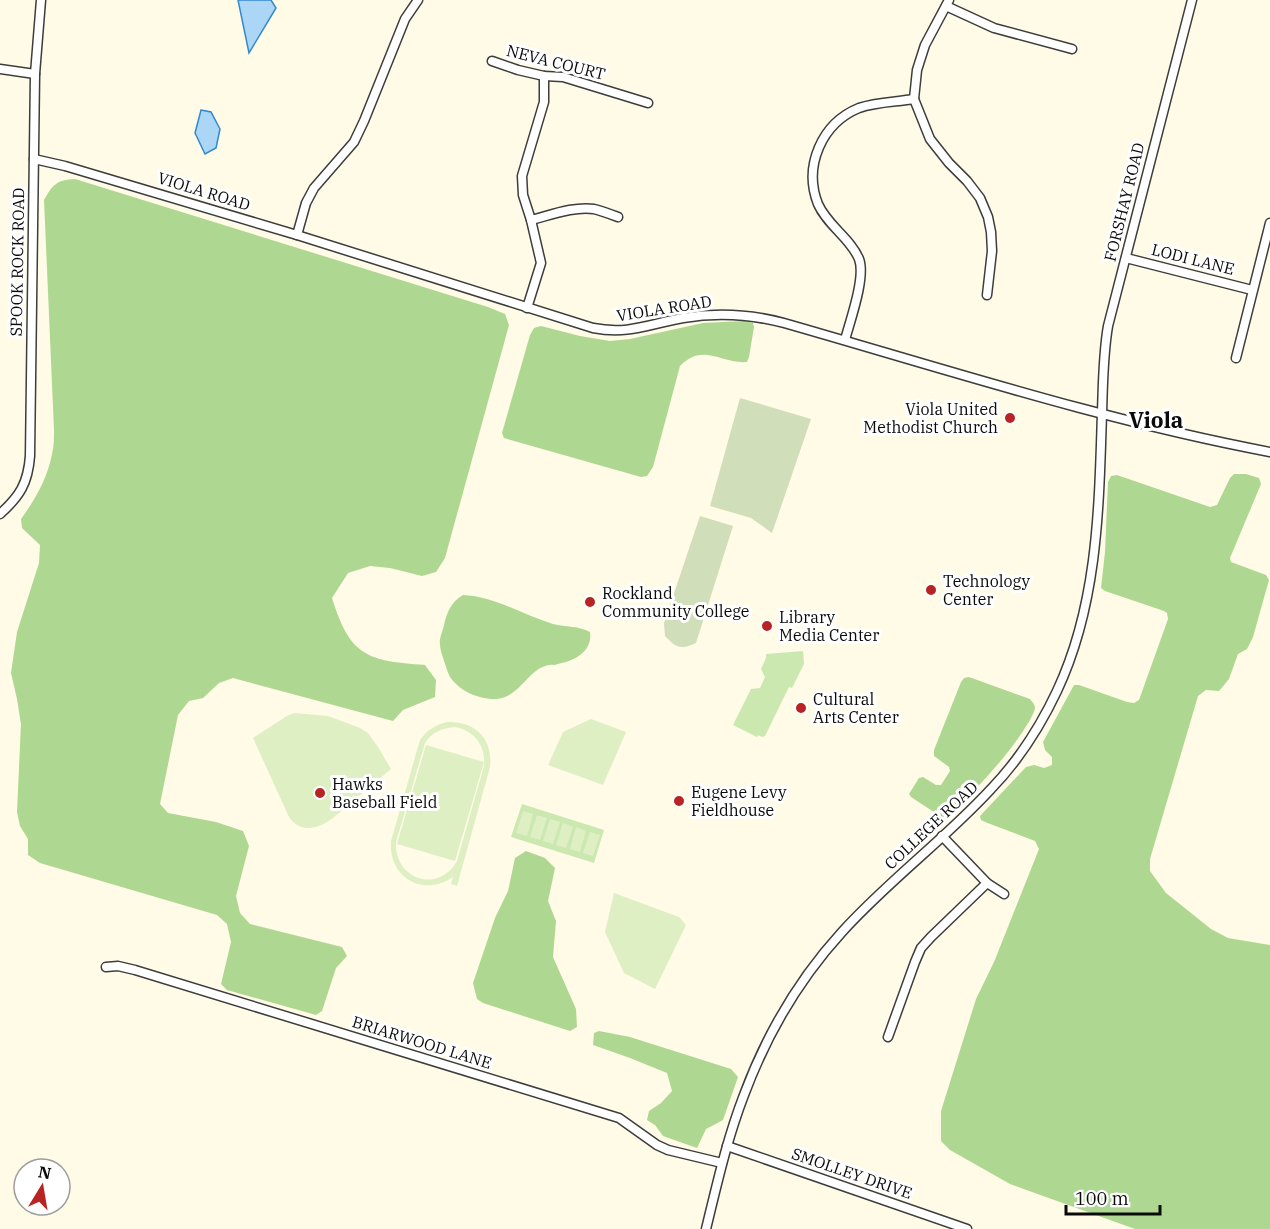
<svg xmlns="http://www.w3.org/2000/svg" width="1270" height="1229" viewBox="0 0 1270 1229" font-family="'IBM Plex Serif',serif">
  <style>
    .green { fill: #cbe8b1 }
    .forest { fill: #aed891 }
    .cemetery { fill: #d1deba }
    .pitch { fill: #deefc3; fill-rule: evenodd }
    .water { fill: #abd6f6; stroke: #3388cd; stroke-width: 1.5 }
    .lines { fill: none; stroke-linecap: round; stroke-linejoin: round }
    .minor-casing { stroke: #3d3d3d; stroke-width: 11 }
    .minor { stroke: #fff; stroke-width: 8 }
    .poi-dot { fill: #b82323; stroke: #fff; stroke-width: 2 }
    .labels { text-anchor: middle; stroke-width: 6; stroke-linejoin: round; paint-order: stroke }
    .street-label { font-size: 16px; fill: #0a0a0a; stroke: #fff }
    .poi-label { font-size: 16px; fill: #0a0a0a; stroke: #fff; text-anchor: start }
    .district-label { font-size: 22px; font-weight: bold; fill: #0a0a0a; stroke: #fff }
  </style>
  <rect width="100%" height="100%" fill="#fffbe6"/>
  <g class="green">
    <path d="M803 651 804 664 792 688 789 687 765 736 762 737 758 735 757 737 733 725 751 689 760 688 765 677 761 669 766 658V654Z"/>
    <path d="M522 804 604 830 594 863 511 837Z"/>
  </g>
  <g class="forest">
    <path d="M75 179 488 307 505 314 509 325 445 558 436 572 422 576 390 568 370 566 348 573 332 598C350 656 367 661 425 665L436 680 435 697 403 710 393 721 233 678 219 683 203 698 189 701 178 715 160 804 168 813 216 822 243 831 249 846 236 896 240 913 250 924 342 947 347 956 336 968 322 1011 316 1015 227 990 221 984 231 942 227 924 217 915 40 863 28 855V839L20 826 17 812 21 724 17 699 11 673 17 632 39 563 40 545 22 528 21 519C35 500 48 477 52 454 54 446 54 438 54 430L44 200C53 184 57 180 75 179Z"/>
    <path d="M744 321 753 323 754 327 749 357 747 362C721 364 703 342 680 366L653 467 647 476 641 477 504 438 502 433 530 335 534 328 541 326 580 336 610 341 630 339 703 323Z"/>
    <path d="M1234 474H1246L1259 478 1261 484 1230 558 1231 562 1266 575 1269 580 1253 637 1247 649 1238 654 1229 679 1219 691 1206 690 1198 696 1150 859V871L1166 893 1211 929 1228 938 1270 945V1229H1135L1010 1184 950 1150 941 1141V1111L976 999 994 962 1039 849 1035 841 985 822 981 820 980 816 1026 767 1034 765 1044 768 1052 765V757L1045 750 1043 742 1074 685H1079L1127 702 1134 703 1139 700 1168 619 1167 613 1164 611 1105 591 1101 588 1105 552 1108 482 1111 476 1117 475 1210 507 1217 505 1230 478Z"/>
    <path d="M463 595C494 596 523 615 553 624 566 627 579 626 590 632 593 651 575 661 558 664 551 666 556 664 549 665 527 669 521 697 496 699 479 700 457 690 449 675 447 671 446 666 444 661 442 654 439 647 440 639 441 634 443 630 444 625 447 612 451 602 463 595Z"/>
    <path d="M969 677 1030 699C1032 702 1034 703 1035 707 1035 711 1032 716 1030 720 1008 757 977 788 947 818H943L911 797 909 794 919 778 923 777 936 785H941L950 771 949 767 934 756V750L961 682 964 678Z"/>
    <path d="M526 851 545 858 555 868 548 901 556 921 553 957 576 1009 577 1027 570 1031 483 1003 477 999 473 983 495 918 508 891 515 858Z"/>
    <path d="M599 1031 630 1037 731 1069 738 1077 723 1120 706 1129 697 1148 663 1136 655 1125 647 1120 649 1111 661 1103 672 1091 667 1073 630 1058 593 1045 594 1033Z"/>
  </g>
  <g class="cemetery">
    <path d="M740 398 811 419 772 533 751 518 710 506Z"/>
    <path d="M700 516 733 526 696 643C681 650 676 648 665 636L664 623Z"/>
  </g>
  <g class="pitch">
    <path d="M294 713 328 716 360 728 368 733 378 747 391 769 333 818C318 829 301 834 289 817L253 738 287 716Z"/>
    <path d="M591 719 626 732 603 785 548 765 563 732Z"/>
    <path d="M447 722C476 721 493 739 490 767L457 886 451 884 453 877C423 898 388 877 391 841L420 740C427 730 435 725 447 722ZM455 727C475 731 486 746 484 766L457 861C439 894 394 880 396 842L425 743C432 732 442 728 455 727Z"/>
    <path d="M426 745 484 762 455 861 397 844Z"/>
    <path d="M523 811 533 814 527 836 516 833Z"/>
    <path d="M537 815 547 818 540 840 530 837Z"/>
    <path d="M550 819 560 822 553 844 543 841Z"/>
    <path d="M563 823 573 827 566 848 556 845Z"/>
    <path d="M576 827 586 831 580 852 570 849Z"/>
    <path d="M590 832 600 835 593 856 583 853Z"/>
    <path d="M614 893 679 917 686 925 655 989 624 973 605 932Z"/>
  </g>
  <g class="water">
    <path d="M238 0H271L276 8 249 53Z"/>
    <path d="M201 110 211 112 220 129 216 148 205 154 195 133Z"/>
  </g>
  <g class="lines">
    <defs>
      <g id="minor">
        <path d="M949 0 925 45 917 70 914 99 930 139 949 163 967 181 980 198 988 217 991 232 992 251 987 295"/>
        <path d="M946 6 994 28 1072 49"/>
        <path d="M492 61 518 70 544 76 563 77 648 103"/>
        <path d="M0 69 35 74"/>
        <path d="M34 159 65 166 297 235 593 328C629 335 649 324 683 318 718 312 750 314 784 323 945 369 1105 421 1270 452"/>
        <path d="M531 220C551 215 574 206 594 209 602 211 610 214 618 217"/>
        <path d="M297 235 306 203 314 188 354 142 364 121 405 19 418 0"/>
        <path d="M1126 258 1252 290"/>
        <path d="M527 308 541 263 531 220 523 195 522 176 544 102V76"/>
        <path d="M845 340C850 321 866 277 859 259 851 239 827 225 818 204 803 166 822 123 859 108 876 102 896 102 914 99"/>
        <path d="M1236 358 1270 223"/>
        <path d="M0 514C20 496 28 483 30 456L35 74 41 0"/>
        <path d="M942 836 987 883 1004 894"/>
        <path d="M106 967 118 966 135 970 619 1118 657 1145 668 1150 722 1163"/>
        <path d="M888 1037 915 962 921 948 931 937 987 883"/>
        <path d="M727 1146 967 1229"/>
        <path d="M706 1229C717 1184 727 1139 744 1095 766 1036 799 979 842 932 888 881 944 840 991 789 1018 761 1040 727 1057 691 1098 604 1099 507 1102 413 1103 384 1103 355 1108 326L1192 0"/>
      </g>
    </defs>
    <use href="#minor" class="minor-casing"/>
    <use href="#minor" class="minor"/>
  </g>
  <g class="poi-dot">
    <circle cx="1010" cy="418" r="6"/>
    <circle cx="931" cy="590" r="6"/>
    <circle cx="590" cy="602" r="6"/>
    <circle cx="767" cy="626" r="6"/>
    <circle cx="801" cy="708" r="6"/>
    <circle cx="320" cy="793" r="6"/>
    <circle cx="679" cy="801" r="6"/>
  </g>
  <g class="labels">
    <g class="street-label">
      <text transform="translate(556 62) rotate(14)" y="6">NEVA COURT</text>
      <text transform="translate(204 191) rotate(17)" y="6">VIOLA ROAD</text>
      <text transform="translate(1124 202) rotate(-76)" y="6">FORSHAY ROAD</text>
      <text transform="translate(1193 259) rotate(14)" y="6">LODI LANE</text>
      <text transform="translate(17 262) rotate(-89)" y="6">SPOOK ROCK ROAD</text>
      <text transform="translate(664 308) rotate(-9)" y="6">VIOLA ROAD</text>
      <text transform="translate(931 825) rotate(-43)" y="6">COLLEGE ROAD</text>
      <text transform="translate(422 1042) rotate(17)" y="6">BRIARWOOD LANE</text>
      <text transform="translate(852 1173) rotate(19)" y="6">SMOLLEY DRIVE</text>
    </g>
    <g class="poi-label">
      <text x="998" y="415" text-anchor="end">Viola United<tspan x="998" dy="18">Methodist Church</tspan></text>
      <text x="943" y="587">Technology<tspan x="943" dy="18">Center</tspan></text>
      <text x="602" y="599">Rockland<tspan x="602" dy="18">Community College</tspan></text>
      <text x="779" y="623">Library<tspan x="779" dy="18">Media Center</tspan></text>
      <text x="813" y="705">Cultural<tspan x="813" dy="18">Arts Center</tspan></text>
      <text x="332" y="790">Hawks<tspan x="332" dy="18">Baseball Field</tspan></text>
      <text x="691" y="798">Eugene Levy<tspan x="691" dy="18">Fieldhouse</tspan></text>
    </g>
    <g class="district-label">
      <text x="1156" y="428">Viola</text>
    </g>
  </g>
  <g transform="translate(42 1187) rotate(11)"><circle r="28" fill="#ffffff" stroke="#9d9d9d" stroke-width="1.5"/>
  <path d="M0-4.5L10 22L0 15L-10 22Z" fill="#b82323"/>
  <text y="-9" font-size="16" font-weight="bold" text-anchor="middle" fill="#0a0a0a">N</text>
  </g>
  <path d="M1066 1205v9h94v-9" fill="none" stroke="#0a0a0a" stroke-width="3"/>
  <text x="1075" y="1205" font-size="18" fill="#0a0a0a" stroke="#ffffff" stroke-width="4.5" paint-order="stroke">100 m</text>
</svg>
